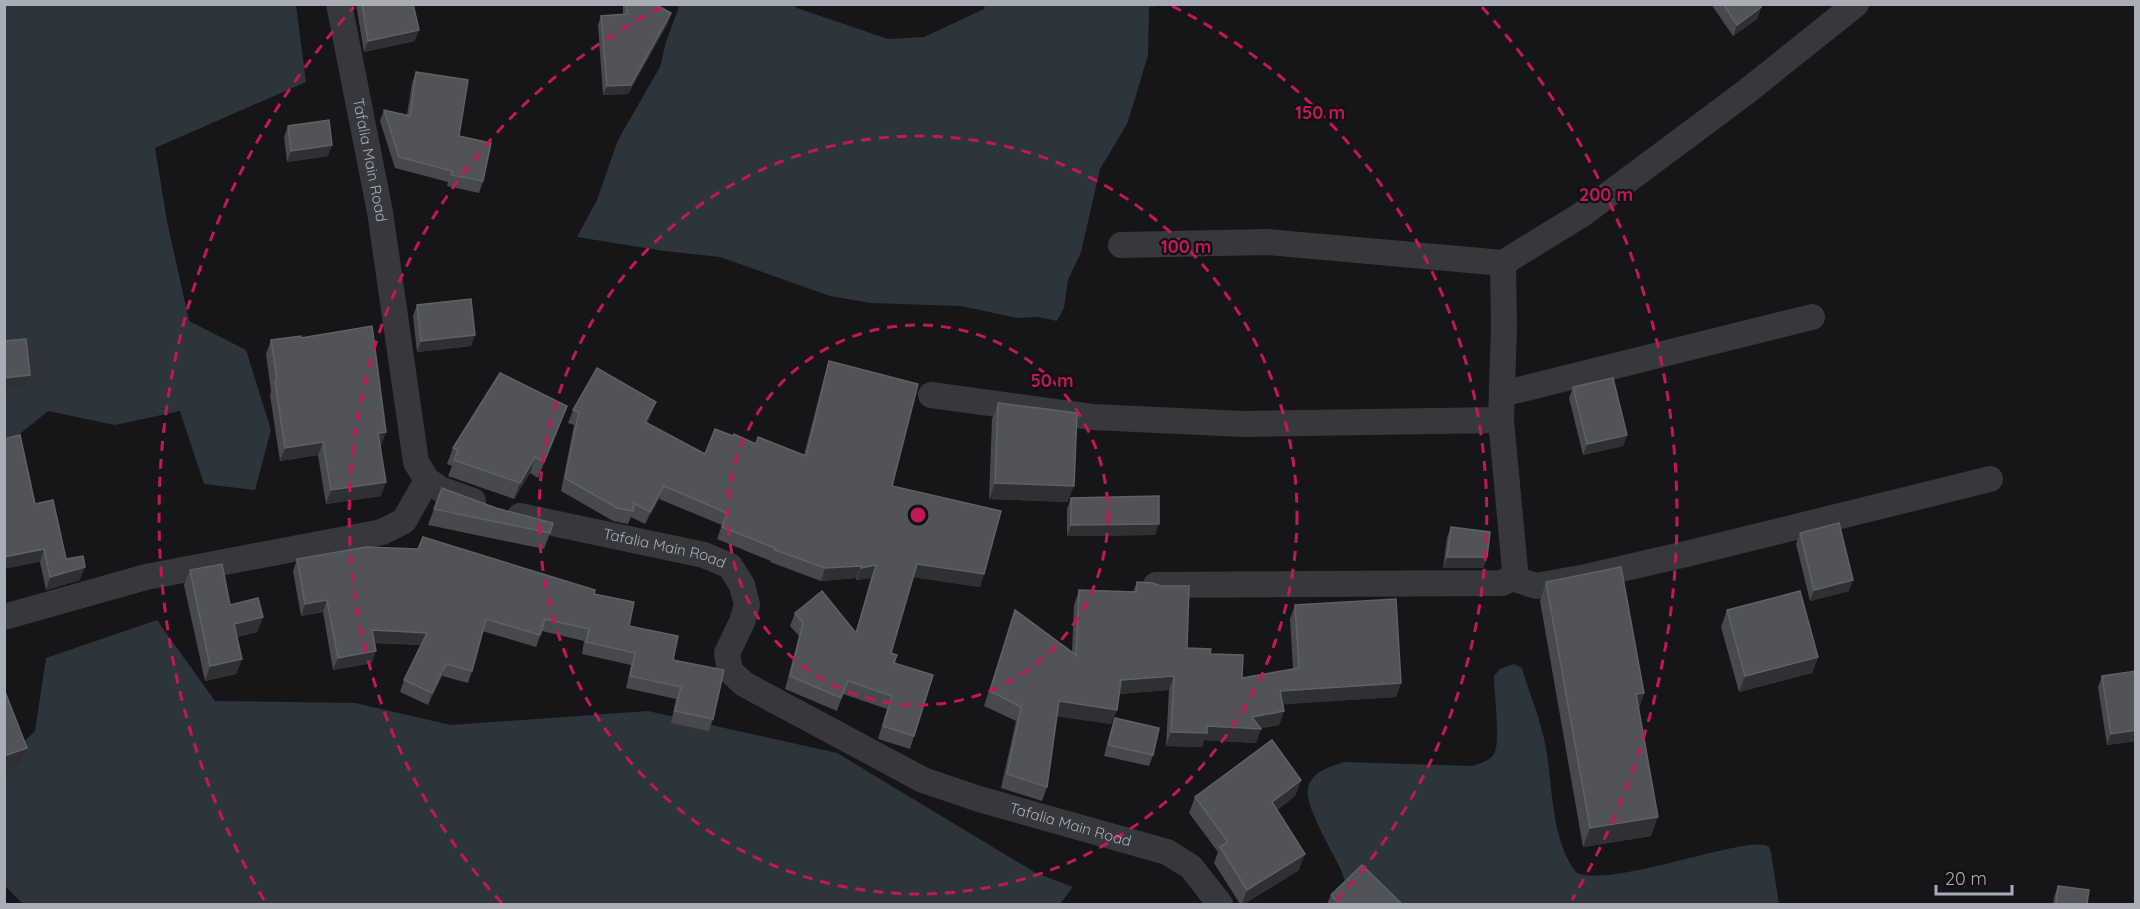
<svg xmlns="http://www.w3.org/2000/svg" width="2140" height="909" viewBox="0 0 2140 909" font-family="Quicksand,sans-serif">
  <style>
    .water { fill: #2c353c }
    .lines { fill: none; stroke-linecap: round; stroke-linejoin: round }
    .street { stroke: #37383d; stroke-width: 26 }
    .wall { fill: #47494d }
    .shaded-wall { fill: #2f3033 }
    .building { fill: #525359; stroke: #5f6168; stroke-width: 1.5 }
    .ring { fill: none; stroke: #c2185b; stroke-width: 3; stroke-dasharray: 10 8 }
    .labels { text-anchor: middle; stroke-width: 4.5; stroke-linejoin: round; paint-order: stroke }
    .street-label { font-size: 15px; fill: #a8adb8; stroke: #111113 }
    .centre { fill: #c2185b; stroke: #111113; stroke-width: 3 }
    .ring-label { font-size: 18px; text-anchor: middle; font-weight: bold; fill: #c2185b; stroke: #111113; stroke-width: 4.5; stroke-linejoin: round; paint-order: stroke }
  </style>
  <rect width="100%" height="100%" fill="#161618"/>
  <g class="water">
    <path d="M5 5H296L306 82 155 148 167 221 189 321 246 350 271 430 255 490 204 484 180 411 115 425 48 411 16 437 5 439Z"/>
    <path d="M671 5H793L797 8 888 39 924 37 984 9 985 5H1166L1149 7 1148 55 1134 102 1127 124 1100 169 1081 252 1068 280 1064 308 1057 321 1038 317 1017 318 961 306 871 303 830 296 720 257 664 251 577 237 597 200 618 140 660 67 666 42 679 7Z"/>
    <path d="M157 620 215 701 355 703 451 725 648 711 837 753 1036 873 1073 887 1060 904H23L5 886V761L35 731 46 658Z"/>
    <path d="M1514 664 1522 668C1529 693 1540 718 1545 743 1553 782 1550 841 1577 873 1616 888 1753 832 1769 847L1771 853 1779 904H1354C1347 893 1346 882 1341 870 1333 852 1304 806 1308 788 1312 771 1330 767 1344 762L1473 766C1480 763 1490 761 1494 754 1501 742 1494 693 1494 676L1500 669Z"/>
  </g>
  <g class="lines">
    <g class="street">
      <path id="s1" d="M339 4 380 212 416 462 427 480 440 489 473 501"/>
      <path d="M1121 245 1268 242 1503 263"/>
      <path d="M1502 394 1812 317"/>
      <path d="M931 395 1092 417 1244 424 1501 420 1504 327 1503 263 1581 215 1746 92 1856 4"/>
      <path id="s2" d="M520 516 704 555 730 566 742 585 747 605 742 622 727 653 730 671 744 684 923 780 979 799 1167 852 1191 867 1220 904"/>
      <path d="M1512 578 1536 586 1586 577 1686 554 1990 479"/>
      <path d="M1156 585 1502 583 1512 578 1515 570 1501 420"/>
      <path d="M4 617 146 577 382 532 404 521 427 480"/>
    </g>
  </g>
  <g class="wall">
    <path d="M356 4H413L415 41 364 52Z"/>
    <path d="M623 4H655L671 13 668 23 628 94 603 95 598 25 601 16 623 14Z"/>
    <path d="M1711 4H1759L1761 7 1757 19 1733 36Z"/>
    <path d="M416 72 459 136 483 181 479 193 447 186 448 182 395 168 380 121 384 110 407 115 412 83Z"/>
    <path d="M288 126 328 156 287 162 284 137Z"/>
    <path d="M417 305 475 335 471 346 417 352 413 316Z"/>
    <path d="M301 338 386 432 380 446 381 496 326 504 318 455 280 461 270 395 271 391 266 354 271 340Z"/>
    <path d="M829 361 892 486 984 574 980 587 913 577 891 653 914 736 910 749 878 739 887 709 843 694 837 711 785 689 799 636 790 626 795 613 856 632 871 578 856 580V578L821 581 770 562 771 561 717 539 722 525 659 499 645 524 631 517 628 524 613 521 561 491 574 425 568 423 573 410 651 415 647 423 705 454 733 436 756 444 804 455 825 374Z"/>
    <path d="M1573 387 1627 435 1623 446 1583 455 1569 398Z"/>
    <path d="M998 403 1068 502 989 499 992 419Z"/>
    <path d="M567 406 538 478 530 473 514 499 448 476 452 466 447 464 453 448Z"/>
    <path d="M1071 498 1155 535 1067 536V509Z"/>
    <path d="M35 504 66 559 80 580 46 590 40 562Z"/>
    <path d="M434 509 550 533 544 549 428 525Z"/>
    <path d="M1451 527 1487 557 1483 568H1443L1447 538Z"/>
    <path d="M1800 533 1849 591 1810 601 1796 544Z"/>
    <path d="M297 559 594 594 629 626 673 660 713 719 709 731 671 723 676 699 626 688 631 665 582 654 584 641 542 631 536 647 482 631 472 671 468 683 442 676 428 705 400 692 404 680 421 645 375 643 372 663 333 670 323 612 301 616 293 571Z"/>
    <path d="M190 570 230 605 263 617 257 632 237 637 242 659 236 674 205 681 184 585Z"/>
    <path d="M1137 582 1187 648 1210 654 1242 678 1293 669 1290 619 1295 605 1401 683 1396 697 1283 704 1284 711 1279 725 1261 728 1256 743 1204 740 1202 747 1166 746 1169 690 1119 694 1117 710 1111 724 1057 716 1047 787 1042 801 1001 788 1016 721 984 706 1015 610 1072 652 1074 605 1079 590 1133 592Z"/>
    <path d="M1546 582 1644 693 1639 708 1651 836 1583 847 1540 601Z"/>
    <path d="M1727 610 1818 657 1812 673 1739 692 1721 627Z"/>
    <path d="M2136 671V741L2107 745 2098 687 2102 676Z"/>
    <path d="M1115 718 1153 755 1149 766 1104 756 1111 729Z"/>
    <path d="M1301 780 1295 796 1277 810 1299 870 1244 904H1240L1214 863 1218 852 1189 813 1195 797Z"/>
    <path d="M2058 886 2087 904H2053L2054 897Z"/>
    <path d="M1331 895 1402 904H1327Z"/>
  </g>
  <g class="shaded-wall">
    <path d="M1761 7 1757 19 1733 36 1737 25Z"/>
    <path d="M671 13 668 23 628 94 603 95 607 86Z"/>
    <path d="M419 30 415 41 364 52 368 41Z"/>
    <path d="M332 145 328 156 287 162 291 151Z"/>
    <path d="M475 335 471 346 417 352 421 341Z"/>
    <path d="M30 375 26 386 4 388V378Z"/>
    <path d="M656 402 651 415 640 434 645 422Z"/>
    <path d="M567 406 561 422 538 478 544 462Z"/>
    <path d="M386 432 381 446 373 447 378 433Z"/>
    <path d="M1627 435 1623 446 1583 455 1587 444Z"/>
    <path d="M323 442 318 455 280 461 285 448Z"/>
    <path d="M535 457 530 473 514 499 520 483Z"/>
    <path d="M386 482 381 496 326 504 331 490Z"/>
    <path d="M995 483 1074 486 1068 502 989 499Z"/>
    <path d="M664 486 659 499 645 524 650 512Z"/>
    <path d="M1159 524 1155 535 1067 536 1071 525Z"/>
    <path d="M44 549 40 562 4 569V557Z"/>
    <path d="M1447 557H1487L1483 568H1443Z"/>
    <path d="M917 564 984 574 980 587 912 577Z"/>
    <path d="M876 565 871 578 856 580 861 568Z"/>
    <path d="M861 566 856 578 821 581 825 568Z"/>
    <path d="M85 567 80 580 46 590 50 577Z"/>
    <path d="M1853 580 1849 591 1810 601 1814 590Z"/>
    <path d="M327 600 323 612 301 616 305 604Z"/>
    <path d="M263 617 257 632 229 639 234 624Z"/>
    <path d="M372 630 427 633 423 645 368 642Z"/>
    <path d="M376 651 372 663 333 670 338 658Z"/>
    <path d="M1818 657 1812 673 1739 692 1745 676Z"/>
    <path d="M242 659 236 674 205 681 210 666Z"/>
    <path d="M446 664 442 676 428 705 432 693Z"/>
    <path d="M1174 676 1169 690 1116 694 1121 680Z"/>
    <path d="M1401 683 1396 697 1275 705 1280 691Z"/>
    <path d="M1644 693 1637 712 1636 694Z"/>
    <path d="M1059 701 1117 710 1111 724 1054 716Z"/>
    <path d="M1284 711 1279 725 1258 729H1261L1256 743 1204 740 1202 747 1166 746 1171 732 1207 726Z"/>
    <path d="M2136 730V741L2107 745 2111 734Z"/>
    <path d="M27 748 20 765 4 771V756Z"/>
    <path d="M1301 780 1295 796 1266 818 1272 802Z"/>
    <path d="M1658 817 1651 836 1583 847 1590 828Z"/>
    <path d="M1305 854 1299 870 1244 904H1242L1247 890Z"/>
  </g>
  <g class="building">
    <path d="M362 4H413L419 30 368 41Z"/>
    <path d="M626 4H655L671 13 631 85 607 86 601 16 627 14Z"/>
    <path d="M1723 4H1759L1761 7 1737 25Z"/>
    <path d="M416 72 468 80 459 136 491 143 483 181 451 175 452 171 399 157 384 110 410 116Z"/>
    <path d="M329 120 332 145 291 151 288 126Z"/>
    <path d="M471 299 475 335 421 341 417 305Z"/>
    <path d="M372 326 386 432 378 433 386 482 331 490 323 442 285 448 275 381 277 380 271 340 301 336V338Z"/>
    <path d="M26 339 30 375 4 378V341Z"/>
    <path d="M829 361 918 384 892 486 1001 511 984 574 917 564 891 653 897 655 894 663 933 675 914 736 883 726 892 696 848 681 841 698 790 676 803 623 795 613 822 591 856 633 876 565 861 568V566L825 568 775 550V548L722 527 727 513 664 486 650 512 634 503 633 511 617 508 565 478 579 412 573 410 597 368 656 402 645 422 705 454 715 429 733 436 734 434 756 444 758 437 806 456Z"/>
    <path d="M500 373 567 406 544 462 535 457 520 483 454 460 458 450 453 448Z"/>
    <path d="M1613 378 1627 435 1587 444 1573 387Z"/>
    <path d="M998 403 1077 413 1074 486 995 483Z"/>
    <path d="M20 435 35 504 53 500 66 559 83 556 85 567 50 577 44 549 4 557V439Z"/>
    <path d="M442 488 496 508 553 523 550 533 434 509Z"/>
    <path d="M1159 496V524L1071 525V498Z"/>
    <path d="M1839 523 1853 580 1814 590 1800 533Z"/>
    <path d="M1451 527 1490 532 1487 557H1447Z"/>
    <path d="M423 537 595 590 594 594 634 602 629 626 678 636 673 660 724 670 713 719 675 711 681 687 630 676 635 653 586 642 589 629 545 619 540 635 486 619 472 671 446 664 432 693 404 680 427 633 372 630 376 651 338 658 327 600 305 604 297 559 366 547 418 549Z"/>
    <path d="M222 564 230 605 258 598 263 617 234 624 242 659 210 666 190 570Z"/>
    <path d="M1621 567 1644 693 1636 694 1658 817 1590 828 1546 582Z"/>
    <path d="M1137 582 1152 583 1161 586H1189L1187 648 1211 649 1210 654 1243 655 1242 678 1299 668 1295 605 1396 599 1401 683 1280 691 1284 711 1252 717 1261 729 1207 726V733L1171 732 1174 676 1121 680 1117 710 1059 701 1047 787 1007 774 1021 707 990 691 1015 610 1076 655 1079 590 1136 592Z"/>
    <path d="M1800 591 1818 657 1745 676 1727 610Z"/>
    <path d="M2136 671V730L2111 734 2102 676Z"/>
    <path d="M4 689 27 748 4 756Z"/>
    <path d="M1115 718 1159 728 1153 755 1108 745Z"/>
    <path d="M1272 740 1301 780 1272 802 1305 854 1247 890 1220 847 1228 842 1195 797Z"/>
    <path d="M1362 865 1402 904H1340L1331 895Z"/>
    <path d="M2058 886 2089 890 2087 904H2056Z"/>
  </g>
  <g class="ring">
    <circle cx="918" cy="515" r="190"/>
    <circle cx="918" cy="515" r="379"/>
    <path d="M502 903A569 569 0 0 1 664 6M1172 6A569 569 0 0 1 1334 903"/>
    <path d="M264 900A759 759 0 0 1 354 7M1482 7A759 759 0 0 1 1572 900"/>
  </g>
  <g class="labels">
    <g class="street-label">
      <text dy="5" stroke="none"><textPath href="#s1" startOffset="159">Tafalia Main Road</textPath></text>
      <text dy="5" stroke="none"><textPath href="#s2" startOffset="148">Tafalia Main Road</textPath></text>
      <text dy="5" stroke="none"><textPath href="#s2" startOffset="706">Tafalia Main Road</textPath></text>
    </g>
  </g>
  <circle cx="918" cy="515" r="9" class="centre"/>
  <g class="ring-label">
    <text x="1320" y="119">150 m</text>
    <text x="1606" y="201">200 m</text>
    <text x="1186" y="253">100 m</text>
    <text x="1052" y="387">50 m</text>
  </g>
  <rect width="2140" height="909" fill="none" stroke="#a8adb8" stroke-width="12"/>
  <path d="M1936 885v9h76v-9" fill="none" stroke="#a8adb8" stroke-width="3"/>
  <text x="1945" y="885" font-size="18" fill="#a8adb8" stroke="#111113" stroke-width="4.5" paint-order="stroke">20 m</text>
</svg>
